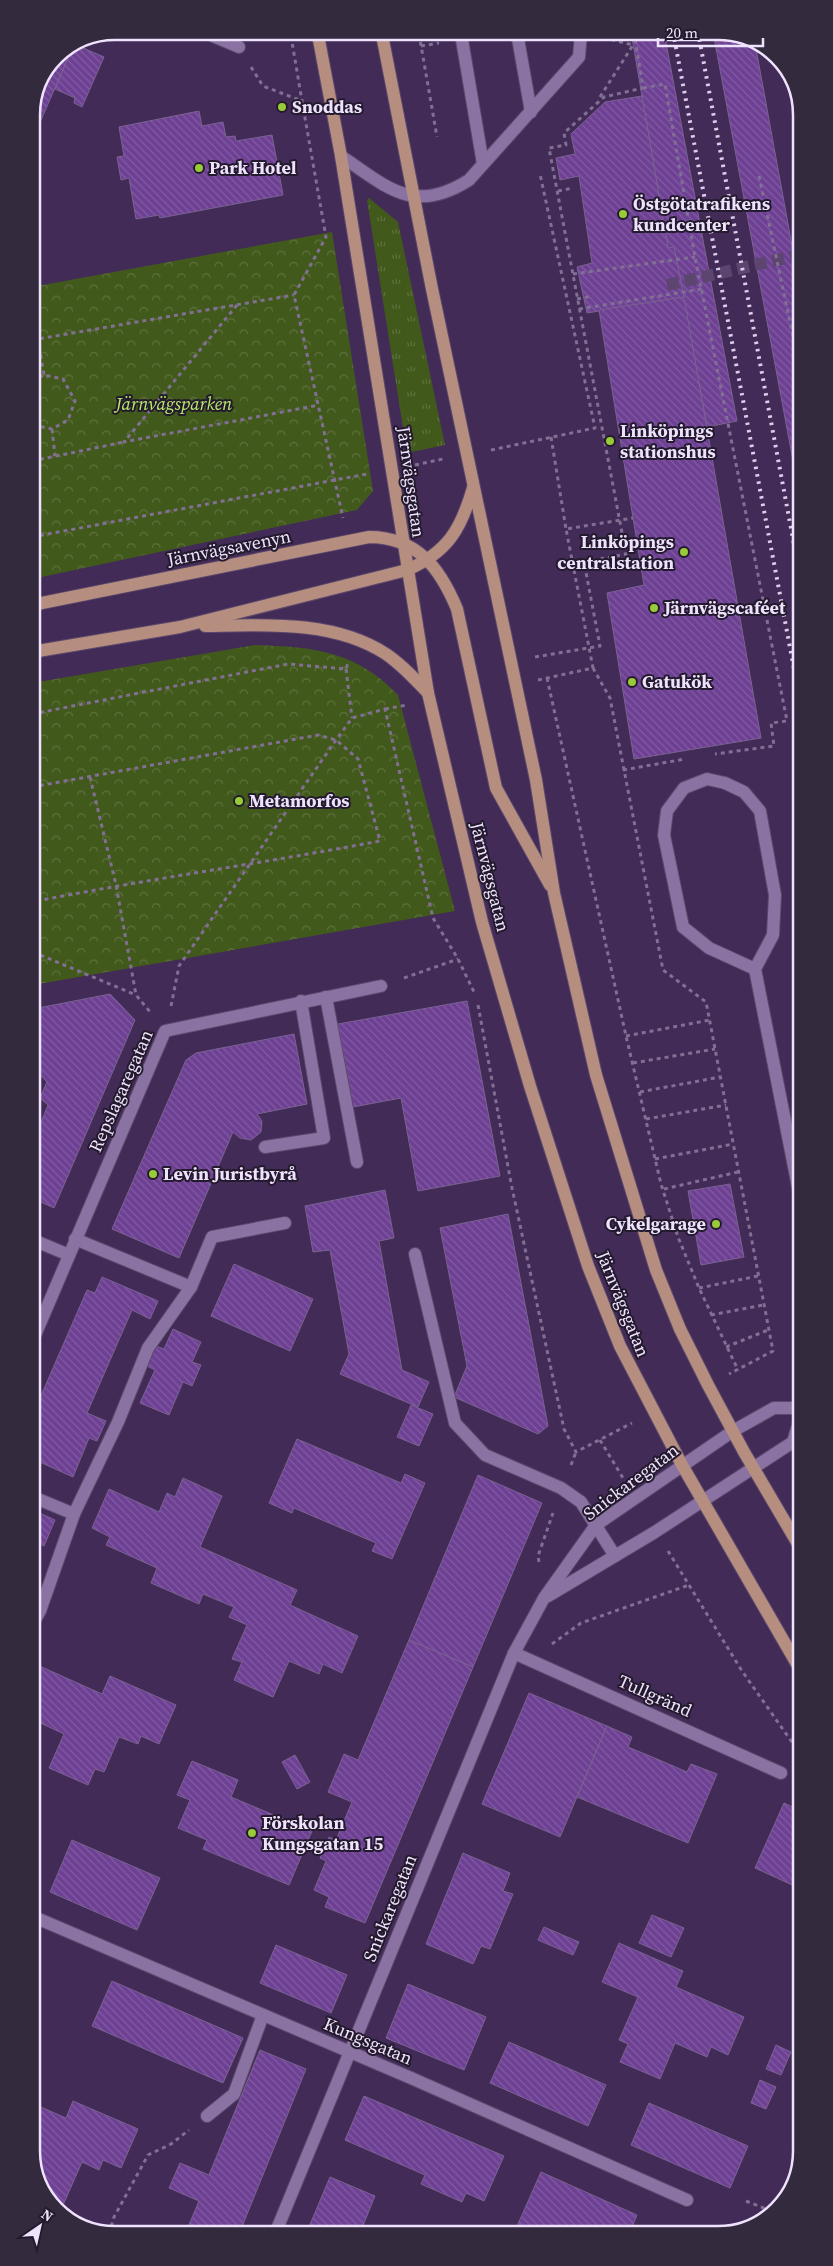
<svg xmlns="http://www.w3.org/2000/svg" width="833" height="2266" viewBox="0 0 833 2266" font-family="'Source Serif 4',serif">
  <style>
    .grass { fill: url(#grass-tufts) }
    .park { fill: url(#park-crowns) }
    .building { fill: url(#building-back-hatch); stroke: #7a6291 }
    .lines { fill: none; stroke-linecap: round; stroke-linejoin: round }
    .minor-tunnel { stroke: #5c466f; stroke-width: 12; stroke-dasharray: 12 6; stroke-linecap: butt }
    .minor-casing { stroke: #5c486d; stroke-width: 14 }
    .major-casing { stroke: #5c486d; stroke-width: 14 }
    .path { stroke: #826f94; stroke-width: 3; stroke-dasharray: 4 4; stroke-linecap: butt }
    .minor { stroke: #8a72a2; stroke-width: 12 }
    .major { stroke: #b68e7f; stroke-width: 12 }
    .rail { stroke: #dcceeb; stroke-width: 4; stroke-dasharray: 2.5 5; stroke-linecap: butt }
    .poi-dot { fill: #98cb37; stroke: #231a2d; stroke-width: 2 }
    .labels { text-anchor: middle; stroke-width: 4; stroke-linejoin: round; paint-order: stroke }
    .poi-label { font-size: 18px; font-weight: bold; fill: #efe2fd; stroke: #231a2d; text-anchor: start }
    .park-label { font-size: 18px; font-style: italic; fill: #b9ea6a; stroke: #231a2d }
    .street-label { font-size: 18px; fill: #efe2fd; stroke: #231a2d }
    .rim { fill: none; stroke: #efe2fd; stroke-width: 2.5 }
  </style>
  <defs>
    <pattern id="grass-tufts" width="24" height="20" patternUnits="userSpaceOnUse" patternTransform="scale(1.25)"><rect width="24" height="20" fill="#42591c"/><path d="M3 7l-1-3M5 7V3M7 7l1-3M15 17l-1-3M17 17v-4M19 17l1-3" fill="none" stroke="#5e713e"/></pattern>
    <pattern id="park-crowns" width="20" height="18" patternUnits="userSpaceOnUse" patternTransform="scale(1.25)"><rect width="20" height="18" fill="#42591c"/><path d="M2 6a3 3 0 1 1 6 0M12 15a3 3 0 1 1 6 0" fill="none" stroke="#5e713e"/></pattern>
    <pattern id="building-back-hatch" width="6" height="6" patternUnits="userSpaceOnUse" patternTransform="scale(1.25)"><rect width="6" height="6" fill="#6d4093"/><path d="M-1 5l2 2M0 0l6 6M5-1l2 2" fill="none" stroke="#825ba3"/></pattern>
  </defs>
  <rect width="100%" height="100%" fill="#422b56"/>
  <path class="grass" d="M369 198 398 222 445 445 407 453 367 200Z"/>
  <g class="park">
    <path d="M332 232 373 491 357 510 32 579V287Z"/>
    <path d="M255 645C314 647 356 651 398 695L455 911 33 985 32 683Z"/>
  </g>
  <g class="building">
    <path d="M723 31 755 43 799 284V493L713 32Z"/>
    <path d="M631 32H664L737 421 707 427 674 247 668 248Z"/>
    <path d="M74 44 104 57 82 107 74 103 75 98 55 89Z"/>
    <path d="M74 44 32 141 31 110 56 56Z"/>
    <path d="M642 96 668 248 674 247 684 297 587 313 577 267 592 263 579 176 560 180 556 158 575 154 571 134 605 102Z"/>
    <path d="M199 111 202 126 223 122 226 137 235 136 236 141 272 135 283 195 160 218 159 215 136 219 129 178 121 180 117 157 124 156 119 127Z"/>
    <path d="M684 297 761 738 634 759 607 593 644 585 599 310Z"/>
    <path d="M110 994 135 1020 54 1208 41 1202 38 1209 33 1207V1142L48 1105 40 1098 47 1082 33 1067V1009Z"/>
    <path d="M467 1001 500 1176 418 1191 401 1098 353 1107 338 1024Z"/>
    <path d="M294 1034 307 1104 257 1114 262 1121 261 1132 251 1140 240 1138 233 1132 179 1258 112 1229 186 1060 196 1053Z"/>
    <path d="M730 1184 744 1257 701 1265 688 1191Z"/>
    <path d="M385 1190 394 1238 379 1241 402 1370 429 1382 418 1407 340 1374 349 1354 330 1250 313 1252 305 1206Z"/>
    <path d="M508 1214 548 1426 538 1434 454 1397 467 1366 440 1228Z"/>
    <path d="M234 1264 313 1299 290 1351 211 1316Z"/>
    <path d="M102 1277 158 1301 150 1319 132 1310 87 1413 106 1421 97 1441 89 1438 73 1477 33 1459V1414L87 1290 95 1293Z"/>
    <path d="M173 1329 201 1342 192 1362 201 1365 192 1386 183 1382 169 1415 140 1403 155 1370 147 1366 156 1346 164 1349Z"/>
    <path d="M411 1405 433 1414 419 1446 397 1437Z"/>
    <path d="M297 1439 401 1483 405 1474 425 1483 392 1559 372 1551 376 1543 294 1508 292 1513 269 1503Z"/>
    <path d="M478 1475 542 1503 473 1667 409 1640Z"/>
    <path d="M183 1478 222 1496 200 1547 297 1590 290 1605 358 1636 342 1673 323 1664 319 1674 289 1661 273 1697 234 1680 242 1662 232 1659 247 1625 229 1617 234 1607 203 1594 199 1604 151 1583 157 1568 106 1545 110 1537 92 1528 109 1489 159 1512 167 1493 175 1497Z"/>
    <path d="M33 1510 55 1520 44 1546 33 1541Z"/>
    <path d="M409 1640 473 1667 365 1923 325 1907 329 1897 314 1890 326 1861 320 1858 329 1837 336 1840 352 1802 328 1792 344 1754 358 1760Z"/>
    <path d="M35 1664 102 1694 110 1676 176 1705 159 1744 141 1736 138 1744 119 1737 104 1772 95 1769 88 1785 49 1768 64 1734 34 1720Z"/>
    <path d="M529 1693 607 1726 560 1837 482 1804Z"/>
    <path d="M607 1726 632 1737 628 1747 657 1759 687 1772 691 1764 717 1774 688 1843 577 1797Z"/>
    <path d="M295 1755 310 1782 297 1789 282 1762Z"/>
    <path d="M192 1761 238 1780 231 1797 312 1831 289 1885 203 1849 207 1840 178 1828 190 1800 177 1795Z"/>
    <path d="M784 1803 801 1811V1889L755 1868Z"/>
    <path d="M72 1840 160 1878 137 1930 50 1892Z"/>
    <path d="M463 1853 510 1873 503 1891 513 1894 490 1949 481 1946 473 1964 426 1944Z"/>
    <path d="M652 1915 684 1928 671 1957 639 1943Z"/>
    <path d="M544 1927 579 1942 573 1955 538 1940Z"/>
    <path d="M619 1943 683 1971 676 1987 744 2017 728 2055 711 2047 707 2057 675 2043 660 2079 620 2062 628 2044 619 2040 638 1997 602 1982Z"/>
    <path d="M276 1945 347 1975 331 2013 260 1983Z"/>
    <path d="M112 1981 243 2038 223 2083 92 2026Z"/>
    <path d="M408 1984 486 2017 464 2070 386 2038Z"/>
    <path d="M509 2042 606 2085 588 2126 490 2083Z"/>
    <path d="M776 2045 791 2052 781 2075 766 2069Z"/>
    <path d="M260 2050 306 2069 239 2234H185L199 2201 169 2188 180 2163 209 2175Z"/>
    <path d="M760 2080 776 2087 766 2109 751 2103Z"/>
    <path d="M364 2096 504 2156 484 2201 466 2193 462 2202 421 2184 425 2175 345 2140Z"/>
    <path d="M73 2101 138 2129 121 2168 103 2160 99 2170 82 2162 60 2212 34 2173V2104L66 2118Z"/>
    <path d="M649 2103 748 2146 730 2188 631 2145Z"/>
    <path d="M541 2172 637 2215 630 2232 514 2233Z"/>
    <path d="M330 2177 375 2196 360 2233 306 2234Z"/>
  </g>
  <g class="lines">
    <path class="minor-tunnel" d="M667 285 799 255"/>
    <defs>
      <g id="minor">
        <path d="M517 33 531 112"/>
        <path d="M461 34 483 164"/>
        <path d="M213 36 239 47"/>
        <path d="M341 156C388 188 414 215 469 180L579 57 581 33"/>
        <path d="M755 969 709 948 683 927 664 835 667 811 684 788 707 779 725 783 744 792 760 811 775 895 773 935 755 969 800 1197"/>
        <path d="M326 997 357 1162"/>
        <path d="M265 1147 324 1138 301 1001"/>
        <path d="M75 1239 191 1287"/>
        <path d="M33 1240 69 1255"/>
        <path d="M415 1254 455 1423 485 1455 561 1488 581 1502 615 1556"/>
        <path d="M33 1340 165 1031 381 986"/>
        <path d="M33 1497 74 1514 40 1611 33 1623"/>
        <path d="M74 1514 118 1422 148 1348 191 1287 212 1237 285 1223"/>
        <path d="M548 1596 655 1532 793 1442 801 1416"/>
        <path d="M514 1653 781 1773"/>
        <path d="M34 1917 411 2078 687 2200"/>
        <path d="M207 2116 234 2094 263 2015"/>
        <path d="M275 2234 514 1653 544 1598 596 1525 733 1431 774 1408H801"/>
      </g>
      <g id="major">
        <path d="M318 35 341 156 428 693 482 922 530 1086 588 1266 620 1346 682 1465 801 1671"/>
        <path d="M382 35 432 289 536 780 554 893 596 1075 656 1270 680 1329 708 1385 744 1452 801 1549"/>
        <path d="M32 605 369 537C417 537 440 568 457 609L496 788 550 885"/>
        <path d="M205 626C265 625 334 620 386 654 402 665 415 679 428 693"/>
        <path d="M32 652 180 627 407 570C448 552 461 529 473 488"/>
      </g>
    </defs>
    <use href="#minor" class="minor-casing"/>
    <use href="#major" class="major-casing"/>
    <g class="path">
      <path d="M419 34 437 137"/>
      <path d="M291 36 302 101"/>
      <path d="M421 46 439 43"/>
      <path d="M251 67 263 86 302 101 326 237 294 295 343 518"/>
      <path d="M643 88 665 84 695 257 787 721 771 723 774 746 715 754"/>
      <path d="M600 97 633 45 605 38"/>
      <path d="M759 176 799 365"/>
      <path d="M558 191 573 188"/>
      <path d="M573 274 695 257"/>
      <path d="M577 299 593 296"/>
      <path d="M237 305 124 442 319 405"/>
      <path d="M579 309 702 289"/>
      <path d="M38 339 44 375"/>
      <path d="M32 340 294 295"/>
      <path d="M32 381 44 375 63 379 75 401 68 420 52 429 33 425 32 423"/>
      <path d="M52 429 55 456"/>
      <path d="M551 437 566 529"/>
      <path d="M491 450 595 428 540 174"/>
      <path d="M32 461 124 442"/>
      <path d="M415 465 443 459"/>
      <path d="M32 537 367 474"/>
      <path d="M535 657 600 646 584 562 626 554 549 148 566 145 564 133 604 97 643 88 634 32"/>
      <path d="M593 668 610 698 663 970 706 1002 708 1012 773 1351 729 1374"/>
      <path d="M346 669 352 718"/>
      <path d="M547 678 626 1036 661 1184 678 1237 699 1288 738 1370"/>
      <path d="M538 680 593 668 566 529 633 518"/>
      <path d="M385 709 407 705"/>
      <path d="M32 714 288 664 346 669 348 663"/>
      <path d="M623 770 685 759"/>
      <path d="M90 777 116 885 136 995 151 1013"/>
      <path d="M32 787 318 735 336 740 358 759 380 841C264 863 148 879 32 902"/>
      <path d="M33 952 136 995"/>
      <path d="M404 978 458 959"/>
      <path d="M478 1005 512 1188 564 1429 576 1452 632 1423"/>
      <path d="M171 1006 179 966 336 740 352 718 385 709 433 918 458 959 475 994"/>
      <path d="M626 1036 710 1020"/>
      <path d="M633 1063 715 1049"/>
      <path d="M640 1092 720 1077"/>
      <path d="M646 1119 726 1105"/>
      <path d="M655 1159 733 1144"/>
      <path d="M664 1189 738 1172"/>
      <path d="M699 1288 758 1276"/>
      <path d="M711 1315 763 1305"/>
      <path d="M726 1347 768 1330"/>
      <path d="M600 1440 623 1478"/>
      <path d="M571 1465 576 1452"/>
      <path d="M668 1551 742 1671 801 1755"/>
      <path d="M539 1562 538 1556 553 1513"/>
      <path d="M552 1644 581 1623 689 1585"/>
      <path d="M746 2201 771 2211"/>
      <path d="M109 2234 114 2217 148 2155 171 2144 189 2130"/>
    </g>
    <use href="#minor" class="minor"/>
    <use href="#major" class="major"/>
    <g class="rail">
      <path d="M673 32 800 700"/>
      <path d="M698 32 799 571"/>
    </g>
  </g>
  <g class="poi-dot">
    <circle cx="282" cy="107" r="5"/>
    <circle cx="199" cy="168" r="5"/>
    <circle cx="623" cy="214" r="5"/>
    <circle cx="610" cy="441" r="5"/>
    <circle cx="684" cy="552" r="5"/>
    <circle cx="654" cy="608" r="5"/>
    <circle cx="632" cy="682" r="5"/>
    <circle cx="239" cy="801" r="5"/>
    <circle cx="153" cy="1174" r="5"/>
    <circle cx="716" cy="1224" r="5"/>
    <circle cx="252" cy="1833" r="5"/>
  </g>
  <g class="labels">
    <g class="poi-label">
      <text x="292" y="113">Snoddas</text>
      <text x="209" y="174">Park Hotel</text>
      <text x="633" y="210">Östgötatrafikens<tspan x="633" dy="21">kundcenter</tspan></text>
      <text x="620" y="437">Linköpings<tspan x="620" dy="21">stationshus</tspan></text>
      <text x="674" y="548" text-anchor="end">Linköpings<tspan x="674" dy="21">centralstation</tspan></text>
      <text x="664" y="614">Järnvägscaféet</text>
      <text x="642" y="688">Gatukök</text>
      <text x="249" y="807">Metamorfos</text>
      <text x="163" y="1180">Levin Juristbyrå</text>
      <text x="706" y="1230" text-anchor="end">Cykelgarage</text>
      <text x="262" y="1829">Förskolan<tspan x="262" dy="21">Kungsgatan 15</tspan></text>
    </g>
    <g class="park-label">
      <text x="174" y="410">Järnvägsparken</text>
    </g>
    <g class="street-label">
      <text transform="translate(411 482) rotate(82)" y="6">Järnvägsgatan</text>
      <text transform="translate(229 548) rotate(-11)" y="6">Järnvägsavenyn</text>
      <text transform="translate(490 877) rotate(76)" y="6">Järnvägsgatan</text>
      <text transform="translate(121 1091) rotate(-66)" y="6">Repslagaregatan</text>
      <text transform="translate(623 1304) rotate(68)" y="6">Järnvägsgatan</text>
      <text transform="translate(631 1482) rotate(-37)" y="6">Snickaregatan</text>
      <text transform="translate(655 1696) rotate(24)" y="6">Tullgränd</text>
      <text transform="translate(390 1908) rotate(-68)" y="6">Snickaregatan</text>
      <text transform="translate(368 2041) rotate(23)" y="6">Kungsgatan</text>
    </g>
  </g>
  <path d="M0 0H833V2266H0ZM115 40H718A75 75 0 0 1 793 115V2151A75 75 0 0 1 718 2226H115A75 75 0 0 1 40 2151V115A75 75 0 0 1 115 40Z" fill="#332a3e" fill-rule="evenodd"/>
  <path class="rim" d="M115 40H718A75 75 0 0 1 793 115V2151A75 75 0 0 1 718 2226H115A75 75 0 0 1 40 2151V115A75 75 0 0 1 115 40Z"/>
  <g transform="translate(40 2226) rotate(34)" stroke="#231a2d" stroke-width="4" paint-order="stroke">
  <path d="M0-4L9 19L0 12L-9 19Z" fill="#efe2fd"/>
  <text y="-8" font-size="14" font-weight="bold" text-anchor="middle" fill="#efe2fd">N</text>
  </g>
  <path d="M658 38v8h105v-8" fill="none" stroke="#efe2fd" stroke-width="2.5"/>
  <text x="666" y="38" font-size="15" fill="#efe2fd" stroke="#231a2d" stroke-width="4" paint-order="stroke">20 m</text>
</svg>
